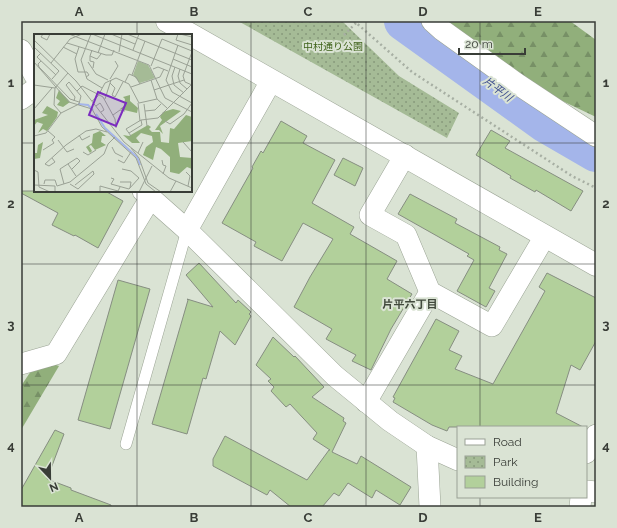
<svg xmlns="http://www.w3.org/2000/svg" width="617" height="528" viewBox="0 0 617 528" font-family="Raleway,'Noto Sans JP',sans-serif">
  <style>
    .forest { fill: url(#forest-firs) }
    .park { fill: url(#park-dots) }
    .lines { fill: none; stroke-linecap: round; stroke-linejoin: round }
    .river { stroke: #a4b5ea; stroke-width: 40 }
    .building { fill: #b2d09b; stroke: #868e81 }
    .service-casing { stroke: #9ba495; stroke-width: 12 }
    .minor-casing { stroke: #9ba495; stroke-width: 22 }
    .secondary-casing { stroke: #9ba495; stroke-width: 23 }
    .path { stroke: #a7afa3; stroke-width: 2.5; stroke-dasharray: 2 3; stroke-linecap: butt }
    .service { stroke: #fff; stroke-width: 11 }
    .minor { stroke: #fff; stroke-width: 21 }
    .secondary { stroke: #fff; stroke-width: 22 }
    .grid { fill: none; stroke: #393d37; stroke-width: 1; stroke-opacity: 0.55 }
    .labels { text-anchor: middle; stroke-width: 4; stroke-linejoin: round; paint-order: stroke }
    .park-label { font-size: 10px; fill: #3e6219; stroke: #dae3d4 }
    .water-label { font-size: 11px; font-style: italic; fill: #3c4c8d; stroke: #dae3d4 }
    .neighbourhood-label { font-size: 11px; font-weight: bold; fill: #424a3d; stroke: #dae3d4 }
    .inset-river { fill: none; stroke: #a4b5ea; stroke-width: 2 }
    .inset-road { fill: none; stroke: #9aa195; stroke-width: 1 }
    .view { fill: #7b2cbf; fill-opacity: 0.15; stroke: #7b2cbf; stroke-width: 2 }
    .inset-edge { fill: none; stroke: #393d37; stroke-width: 2 }
    .neatline { fill: none; stroke: #393d37; stroke-width: 1.5 }
    .grid-label { font-size: 13px; text-anchor: middle; font-weight: bold; fill: #393d37 }
  </style>
  <defs>
    <pattern id="forest-firs" width="22" height="20" patternUnits="userSpaceOnUse"><rect width="22" height="20" fill="#91af7b"/><path d="M5 1l3.5 6h-7zM16 11l3.5 6h-7z" fill="#779066"/></pattern>
    <pattern id="park-dots" width="8" height="8" patternUnits="userSpaceOnUse"><rect width="8" height="8" fill="#a5bb96"/><path d="M2 2h.1M6 6h.1" fill="none" stroke="#87997b" stroke-width="1.8" stroke-linecap="round"/></pattern>
  </defs>
  <rect width="100%" height="100%" fill="#dae3d4"/>
  <g class="forest">
    <path d="M442 21H570L596 40V117L531 86Z"/>
    <path d="M39 359 59 366 21 430V386Z"/>
  </g>
  <path class="park" d="M238 21H342L399 76 459 113 447 138Z"/>
  <g class="lines">
    <path class="river" d="M404 21 546 123 596 152"/>
  </g>
  <g class="building">
    <path d="M281 121 307 136 303 143 335 160 312 203 354 227 350 234 397 261 387 279 412 294 391 329 371 370 352 361 356 355 326 339 332 329 294 307 310 277 333 239 303 223 282 261 254 246 256 242 222 223 253 168 252 167 261 151 263 153Z"/>
    <path d="M491 130 510 141 505 148 583 191 571 211 536 190 535 192 510 178 511 176 476 155Z"/>
    <path d="M343 158 363 168 355 186 334 175Z"/>
    <path d="M21 191H105L123 201 98 248 75 235 74 236 52 225 58 213 21 193Z"/>
    <path d="M410 194 457 219 455 223 500 247 499 250 507 254 489 288 495 291 486 307 457 291 474 260 467 256 469 254 398 214Z"/>
    <path d="M199 263 236 303 238 300 251 312 249 314 251 316 235 345 220 331 206 379 203 378 187 434 152 424 188 300 187 299 213 307 186 275Z"/>
    <path d="M547 273 596 298V341L580 370 571 365 556 413 583 427H449L447 431 432 425 393 402 395 398 393 397 436 319 459 331 449 350 462 356 455 369 493 384 545 291 539 287Z"/>
    <path d="M118 280 150 289 110 429 78 420Z"/>
    <path d="M273 337 294 357 295 356 324 387 312 397 344 418 343 421 346 423 332 452 357 464 361 456 411 487 400 505 376 490 372 498 348 483 339 496 334 493 322 507H291L270 490 267 495 213 466V459L225 436 307 480 329 450H330L313 439 317 433 290 404 286 407 271 391 274 387 268 381 271 379 256 365Z"/>
    <path d="M55 430 64 434 47 479 71 488V490L111 505V507H21V490Z"/>
  </g>
  <g class="lines">
    <defs>
      <path id="service" d="M126 444 187 230"/>
      <g id="minor">
        <path d="M432 21 442 30 516 83 596 136"/>
        <path d="M21 50 35 76"/>
        <path d="M21 99 35 89"/>
        <path d="M405 155 370 215 406 235 430 292 492 326 545 236"/>
        <path d="M143 191 187 230 335 376 390 421 427 446 458 460"/>
        <path d="M187 230 271 81"/>
        <path d="M21 364 56 354 151 197"/>
        <path d="M366 402 430 292"/>
        <path d="M427 446 430 507"/>
        <path d="M586 453 596 435"/>
        <path d="M586 491 596 492"/>
        <path d="M580 507 581 497"/>
      </g>
      <path id="secondary" d="M167 21 596 265"/>
    </defs>
    <use href="#service" class="service-casing"/>
    <use href="#minor" class="minor-casing"/>
    <use href="#secondary" class="secondary-casing"/>
    <g class="path">
      <path d="M354 21 412 72 572 176 596 188"/>
      <path d="M344 35 356 23"/>
    </g>
    <use href="#service" class="service"/>
    <use href="#minor" class="minor"/>
    <use href="#secondary" class="secondary"/>
  </g>
  <path class="grid" d="M137 21V35M251 21V507M366 21V507M480 21V427M21 143H35M191 143H596M137 191V507M21 264H596M21 385H596M480 497V507"/>
  <g class="labels">
    <g class="park-label">
      <text x="333" y="50">中村通り公園</text>
    </g>
    <g class="water-label">
      <text transform="translate(498 89) rotate(36)" y="4">片平川</text>
    </g>
    <g class="neighbourhood-label">
      <text x="410" y="308">片平六丁目</text>
    </g>
  </g>
  <g transform="translate(34 34)">
    <rect width="158" height="158" fill="#dae3d4"/>
    <path d="M25 56 36 68 29 73 23 71 26 67 22 64ZM96 61V67L104 74 103 79 86 75 90 72 91 65 89 63ZM13 72 24 78 23 83 13 97 9 95 4 99 9 90 3 88 0 92V86L14 81 8 79ZM139 75 147 77 126 92 129 100 125 96H121L128 86 126 83 129 78ZM152 81 158 83V107L144 109 146 123 158 124V135L153 133 145 140 136 138V123L127 115 122 113 119 126 109 121 112 113 119 108 118 102 107 99 102 104 106 109H98L89 101 95 102 114 91 117 93 115 95 118 98H126L127 108 135 109 136 94 140 95ZM66 97 72 102H68L67 108 72 111 61 116 57 111 55 112 58 117 56 119 52 113 58 109 59 100ZM9 108 6 124 0 125V119H3L4 111Z" fill="#91af7b"/>
    <path d="M104 27 114 31 121 44 106 49 99 41Z" fill="#a5bb96"/>
    <path d="M104 40a7 7 0 1 1 14 0a7 7 0 1 1-14 0Z" fill="#a5bb96"/>
    <path class="inset-river" d="M44 70 54 71 59 76M62 80 71 94 103 123 106 131"/>
    <path class="inset-road" d="M9 0 7 3 13 6 16 0M35 0 115 31 131 64 158 78M57 0 47 26 53 45 68 54M58 0 158 40M77 0 101 10M93 0 158 26M144 0 142 6 158 11M146 0 158 3M0 6 42 47 90 108 135 144 158 154M33 9 72 21H78L80 16M144 11 132 46 138 58 158 69M0 13 25 37 18 45M29 13 43 20M45 13 41 25 44 38H53L55 41 52 43M58 16 56 22 63 25 67 20M99 16 105 0M85 18 88 0M7 19 3 23 22 41M64 19 71 0M56 22V27L60 28 59 34M139 25 158 33M7 27 4 30 5 33 36 65 45 68M0 28 35 68 58 75 68 93 102 124 112 150 122 158M54 28 62 40 74 46M17 29 36 5 48 0M117 32 128 5 158 17M141 33 138 42 140 51 150 59M119 35 124 33 134 37M146 35 144 42 146 49 153 55M98 41 111 7M76 45 84 32 81 27M117 46 123 65 133 74M91 48 95 40 102 43 106 50M76 49 81 54 78 61 81 63 89 48M0 51 21 54 34 39M158 51 151 48 149 42 158 18M97 53 126 43 130 35M120 56 150 46M43 57 48 52 69 63 81 85 82 94M71 65 77 46M58 67 64 62 71 49 82 44 95 50 105 69 123 65M104 69 106 87M110 70 113 92M62 72 66 69 68 72 70 76 67 78M0 75 18 54M111 77 121 76 127 70M27 79 45 70 47 62 35 48 32 51 41 63 40 67M79 81 86 76 91 77M131 87 136 90 150 80 158 69M95 99 108 91 107 86M45 101 48 106 56 102M0 102 12 99 27 79 20 71 21 54M97 102 92 95 107 86 124 84 158 50M24 106 33 118 40 115M149 108 158 118M78 113 81 119 89 123M97 114 105 124 114 149 127 158M9 116 20 109 18 106 21 103 14 97M49 118 54 121 62 116M104 119 109 108M18 124 21 128 15 132 11 130 32 111 52 97 62 95 73 98M84 126 90 129 97 118M128 126 129 131 132 132 129 140M34 130 42 142M88 135 97 137 105 144M0 136 4 138 5 153 16 158M152 138 156 142 154 152M77 144 80 145 77 150 95 155 105 144M86 148H97L96 154M10 150 11 146H21L23 152 36 148 70 120 74 110 81 103M30 150 26 135 43 124 46 127 38 135M36 150 44 155 60 140 59 137M0 151 21 152V158M41 151 59 137M66 158V152L84 157 86 153M105 158 118 132M136 158 142 147"/>
    <path class="view" d="M64 58 92 69 82 92 55 81Z"/>
    <rect width="158" height="158" class="inset-edge"/>
  </g>
  <rect width="617" height="528" fill="none" stroke="#dae3d4" stroke-width="44"/>
  <rect x="457" y="426" width="130" height="72" fill="#dae3d4" stroke="#9aa195"/>
  <rect x="465" y="439" width="20" height="6" fill="#ffffff" stroke="#9aa195"/>
  <text x="493" y="446" font-size="12" fill="#393d37">Road</text>
  <rect x="465" y="456" width="20" height="12" fill="url(#park-dots)" stroke="#9aa195"/>
  <text x="493" y="466" font-size="12" fill="#393d37">Park</text>
  <rect x="465" y="476" width="20" height="12" fill="#b2d09b" stroke="#9aa195"/>
  <text x="493" y="486" font-size="12" fill="#393d37">Building</text>
  <g transform="translate(50 478) rotate(158)" stroke="#dae3d4" stroke-width="3" paint-order="stroke">
  <path d="M0-3L7 15L0 10L-7 15Z" fill="#393d37"/>
  <text y="-6" font-size="11" font-weight="bold" text-anchor="middle" fill="#393d37">N</text>
  </g>
  <path d="M459 48v6h66v-6" fill="none" stroke="#393d37" stroke-width="2"/>
  <text x="465" y="48" font-size="12" fill="#393d37" stroke="#dae3d4" stroke-width="3" paint-order="stroke">20 m</text>
  <rect x="22" y="22" width="573" height="484" class="neatline"/>
  <g class="grid-label">
    <text x="79" y="16">A</text>
    <text x="194" y="16">B</text>
    <text x="308" y="16">C</text>
    <text x="423" y="16">D</text>
    <text x="538" y="16">E</text>
    <text x="11" y="87">1</text>
    <text x="606" y="87">1</text>
    <text x="11" y="208">2</text>
    <text x="606" y="208">2</text>
    <text x="11" y="329">3</text>
    <text x="606" y="329">3</text>
    <text x="11" y="450">4</text>
    <text x="606" y="450">4</text>
    <text x="79" y="522">A</text>
    <text x="194" y="522">B</text>
    <text x="308" y="522">C</text>
    <text x="423" y="522">D</text>
    <text x="538" y="522">E</text>
  </g>
</svg>
